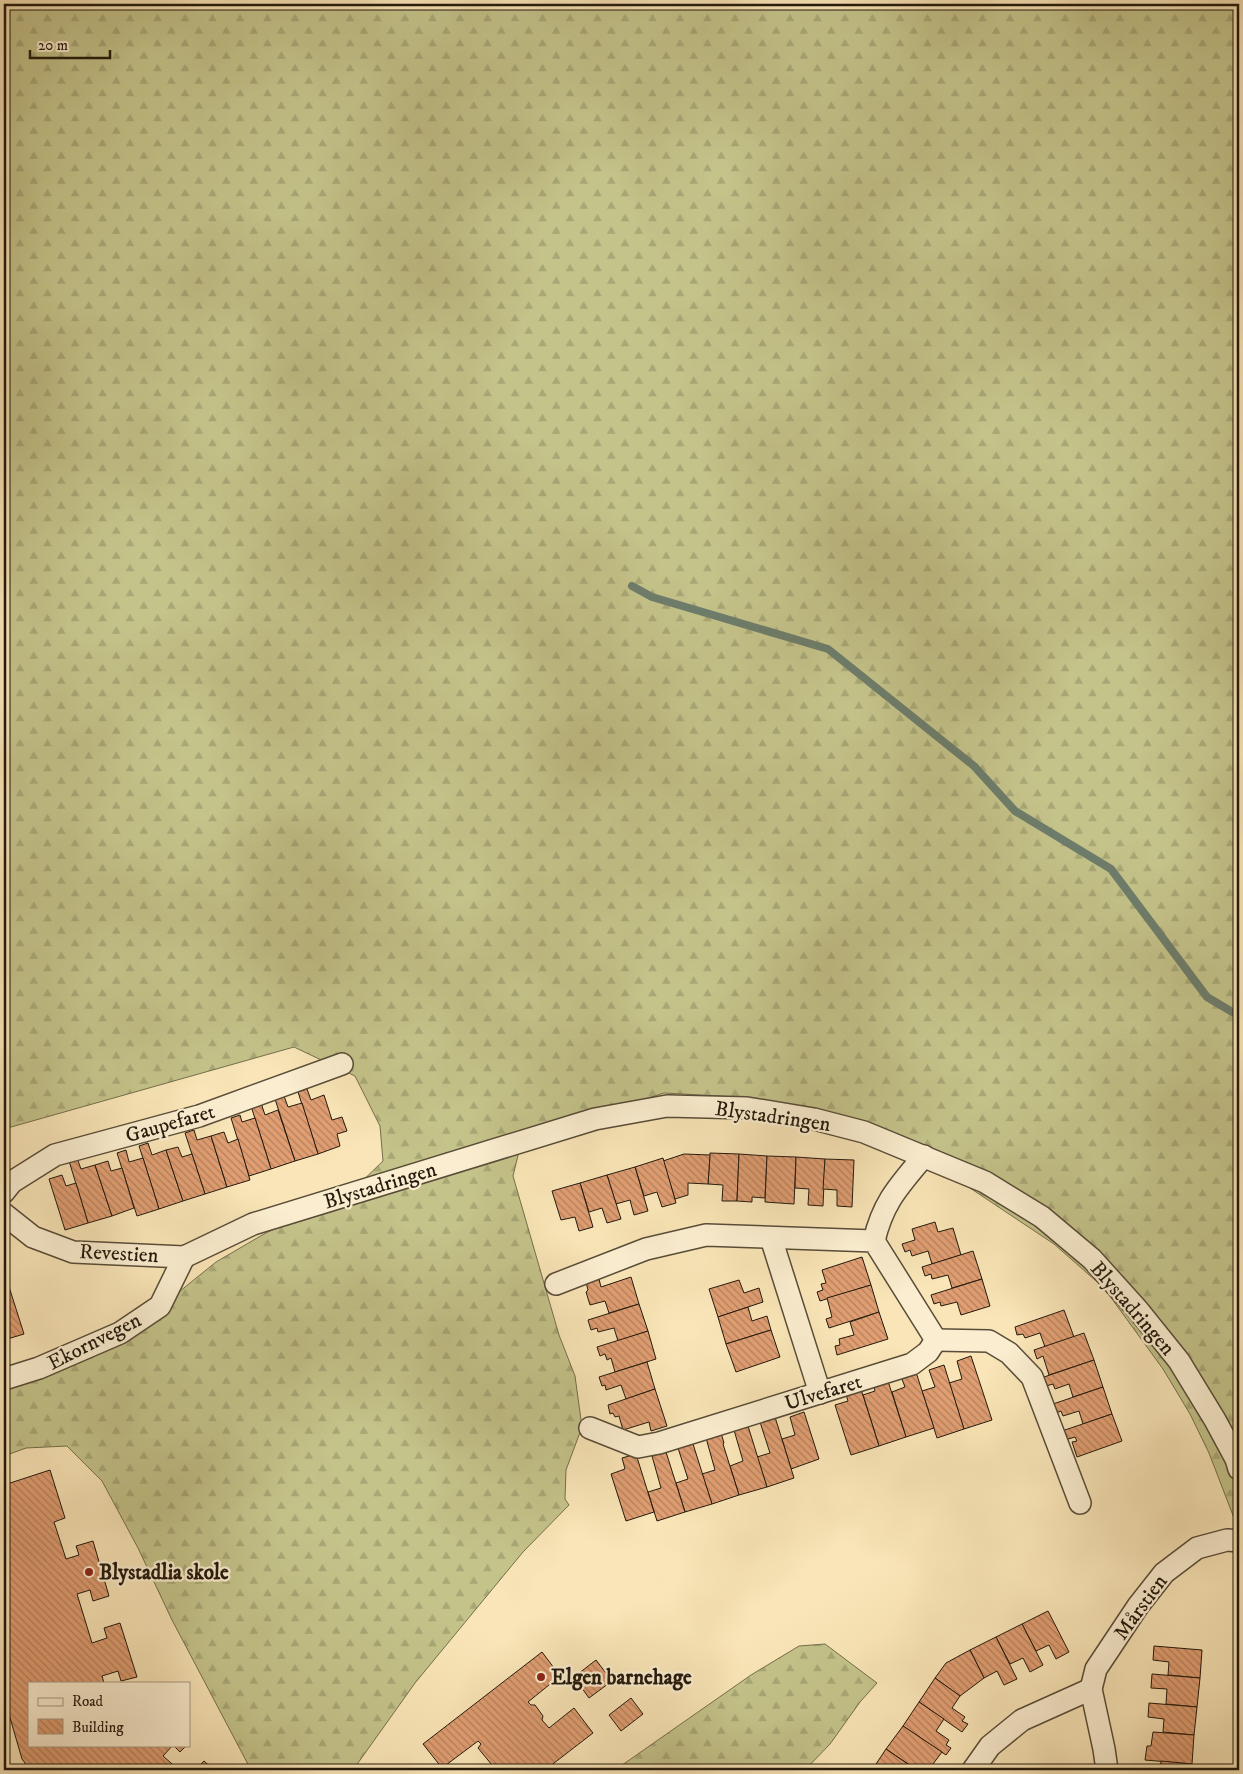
<svg xmlns="http://www.w3.org/2000/svg" width="1243" height="1774" viewBox="0 0 1243 1774" font-family="'IM FELL DW Pica',serif">
  <style>
    .forest { fill: url(#forest-firs); stroke: #746e4c }
    .lines { fill: none; stroke-linecap: round; stroke-linejoin: round }
    .stream { stroke: #6d7d6b; stroke-width: 8 }
    .building { fill: url(#building-back-hatch); stroke: #23190d }
    .street-casing { stroke: #584c38; stroke-width: 24 }
    .street { stroke: #fbeed0; stroke-width: 21 }
    .poi-dot { fill: #8f2418; stroke: #fbeed0; stroke-width: 2 }
    .labels { text-anchor: middle; stroke-width: 4.5; stroke-linejoin: round; paint-order: stroke }
    .street-label { font-size: 21px; fill: #23190d; stroke: #fbeed0 }
    .poi-label { font-size: 21px; font-weight: bold; fill: #23190d; stroke: #fbeed0; text-anchor: start }
  </style>
  <defs>
    <pattern id="forest-firs" width="22" height="20" patternUnits="userSpaceOnUse" patternTransform="scale(1.25)"><rect width="22" height="20" fill="#c4c38a"/><path d="M5 1l3.5 6h-7zM16 11l3.5 6h-7z" fill="#a8a776"/></pattern>
    <pattern id="building-back-hatch" width="6" height="6" patternUnits="userSpaceOnUse" patternTransform="scale(1.25)"><rect width="6" height="6" fill="#e09e72"/><path d="M-1 5l2 2M0 0l6 6M5-1l2 2" fill="none" stroke="#b5805c"/></pattern>
  </defs>
  <rect width="100%" height="100%" fill="#f9e5b7"/>
  <filter id="stains"><feTurbulence type="fractalNoise" baseFrequency=".004" numOctaves="4"/><feColorMatrix values="0 0 0 0 .2 0 0 0 0 .09 0 0 0 0 .02 0 0 0 .5 -.17"/></filter>
  <radialGradient id="worn" r=".72"><stop offset=".6" stop-color="#630" stop-opacity="0"/><stop offset="1" stop-color="#630" stop-opacity=".3"/></radialGradient>
  <g class="forest">
    <path d="M4 4H1239V1531L1209 1453 1190 1414 1163 1369 1104 1288 1054 1244 952 1176 814 1110 736 1097 664 1093 617 1108 562 1118 521 1143 513 1176 559 1335 575 1376 582 1427 566 1470 565 1499 569 1505 523 1552 415 1683 353 1770H251L172 1620 138 1548 102 1481 67 1446 26 1448 4 1456V1391L57 1368 169 1300 216 1262 264 1234 354 1189 383 1161 380 1126 355 1076 294 1047 4 1129Z"/>
    <path d="M825 1644 877 1683 860 1702 830 1744 805 1770H615L751 1675 799 1646Z"/>
  </g>
  <g class="lines">
    <path class="stream" d="M632 586 652 597 828 649 974 766 1015 811 1111 869 1207 997 1239 1016"/>
  </g>
  <g class="building">
    <path d="M307 1089 311 1100 324 1095 332 1120 342 1117 347 1131 337 1134 340 1146 318 1154 298 1092Z"/>
    <path d="M284 1096 288 1107 302 1103 318 1154 295 1161 275 1099Z"/>
    <path d="M261 1103 265 1115 278 1110 295 1161 271 1169 251 1106Z"/>
    <path d="M240 1115 242 1122 255 1118 271 1169 249 1176 231 1118Z"/>
    <path d="M194 1130 197 1140 211 1136 227 1187 205 1194 185 1133Z"/>
    <path d="M224 1132 228 1143 238 1139 250 1180 227 1187 211 1136Z"/>
    <path d="M148 1143 152 1155 166 1150 183 1201 159 1209 139 1146Z"/>
    <path d="M178 1147 182 1157 192 1154 205 1194 183 1201 166 1150Z"/>
    <path d="M126 1150 129 1162 143 1158 159 1209 137 1216 117 1153Z"/>
    <path d="M710 1153 739 1154 737 1201H722L723 1185 708 1184Z"/>
    <path d="M684 1154 710 1155 708 1184 688 1183V1195L675 1199 663 1161Z"/>
    <path d="M739 1154 767 1156 765 1198 752 1197V1202L737 1201Z"/>
    <path d="M767 1156 796 1157 794 1204 765 1202Z"/>
    <path d="M796 1157 825 1159 823 1206 808 1205 809 1189 795 1188Z"/>
    <path d="M77 1158 81 1169 95 1165 112 1216 88 1223 69 1161Z"/>
    <path d="M663 1158 676 1203 662 1207 657 1192 644 1196 635 1167Z"/>
    <path d="M825 1159 854 1160 852 1207 837 1206V1190L823 1189Z"/>
    <path d="M108 1161 111 1171 122 1168 134 1208 112 1216 95 1165Z"/>
    <path d="M635 1167 648 1211 634 1215 630 1200 616 1204 607 1175Z"/>
    <path d="M62 1175 66 1186 76 1183 88 1223 65 1230 49 1179Z"/>
    <path d="M607 1175 621 1219 607 1223 602 1208 589 1212 580 1183Z"/>
    <path d="M580 1183 593 1227 579 1231 575 1217 561 1220 552 1191Z"/>
    <path d="M935 1222 938 1232 953 1228 961 1255 932 1264 928 1251 912 1256 910 1250 905 1252 902 1244 915 1240 912 1229Z"/>
    <path d="M973 1251 982 1279 952 1288 948 1275 932 1279 931 1274 925 1276 922 1267Z"/>
    <path d="M862 1257 871 1285 820 1301 817 1292 823 1290 821 1284 826 1283 822 1270Z"/>
    <path d="M4 1271 24 1334 4 1340Z"/>
    <path d="M631 1277 639 1304 609 1313 605 1301 590 1305 586 1292 588 1290 586 1282 599 1279 601 1287Z"/>
    <path d="M982 1279 990 1306 961 1315 957 1302 941 1306 940 1302 934 1304 931 1295Z"/>
    <path d="M739 1280 744 1293 759 1288 763 1302 718 1317 709 1289Z"/>
    <path d="M871 1285 879 1312 829 1328 826 1319 832 1317 827 1298Z"/>
    <path d="M639 1304 648 1331 618 1341 614 1328 598 1332 597 1328 591 1330 588 1320Z"/>
    <path d="M748 1307 752 1321 767 1316 771 1330 726 1344 718 1317Z"/>
    <path d="M1064 1310 1074 1337 1045 1347 1040 1333 1025 1338 1023 1334 1017 1335 1015 1327Z"/>
    <path d="M879 1312 888 1339 837 1355 835 1346 840 1345 839 1339 854 1335 850 1322Z"/>
    <path d="M771 1330 780 1357 736 1372 726 1344Z"/>
    <path d="M648 1331 656 1359 615 1372 611 1358 607 1360 605 1354 600 1356 597 1347Z"/>
    <path d="M1084 1333 1094 1360 1049 1375 1043 1356 1037 1359 1034 1350Z"/>
    <path d="M971 1356 992 1420 964 1429 949 1383 962 1379 957 1361Z"/>
    <path d="M1094 1360 1103 1387 1073 1397 1069 1384 1055 1389 1053 1384 1046 1386 1044 1377Z"/>
    <path d="M647 1362 655 1389 626 1399 621 1385 606 1390 605 1385 602 1386 599 1377Z"/>
    <path d="M944 1365 964 1429 937 1438 922 1391 935 1387 929 1370Z"/>
    <path d="M915 1369 934 1428 906 1437 892 1392 905 1387 900 1374Z"/>
    <path d="M887 1378 906 1437 879 1446 863 1395 875 1391 873 1382Z"/>
    <path d="M860 1386 879 1446 851 1455 835 1405 848 1401 845 1391Z"/>
    <path d="M1103 1387 1112 1414 1083 1424 1079 1411 1063 1416 1061 1411 1056 1413 1053 1404Z"/>
    <path d="M655 1389 667 1426 651 1431 649 1422 623 1430 619 1416 615 1417 613 1413 610 1414 608 1405Z"/>
    <path d="M804 1412 819 1459 791 1469 782 1439 795 1435 790 1417Z"/>
    <path d="M1112 1414 1122 1441 1077 1457 1072 1442 1077 1441 1075 1437 1065 1440 1062 1431Z"/>
    <path d="M775 1417 794 1478 767 1487 757 1457 770 1453 760 1422Z"/>
    <path d="M748 1426 767 1487 739 1495 730 1466 743 1461 734 1430Z"/>
    <path d="M721 1433 724 1443 723 1444 739 1495 712 1504 702 1474 715 1470 706 1438Z"/>
    <path d="M693 1444 712 1504 685 1512 676 1483 688 1479 678 1448Z"/>
    <path d="M666 1452 685 1512 657 1521 648 1492 661 1488 652 1456Z"/>
    <path d="M636 1454 654 1512 626 1521 611 1474 625 1469 622 1458Z"/>
    <path d="M50 1470 65 1518 54 1522 66 1559 79 1555 76 1546 93 1541 109 1596 93 1601 90 1590 77 1594 92 1643 107 1638 104 1628 120 1623 137 1677 121 1681 118 1671 102 1676 104 1683H29V1745H173L163 1756 179 1770H30L22 1759 6 1704H5L4 1701V1485Z"/>
    <path d="M1048 1611 1069 1652 1056 1659 1049 1645 1036 1651 1022 1624Z"/>
    <path d="M1022 1624 1043 1665 1030 1672 1023 1658 1010 1664 996 1637Z"/>
    <path d="M996 1637 1017 1679 1004 1685 997 1671 984 1678 970 1650Z"/>
    <path d="M1154 1646 1202 1650 1200 1678 1168 1675 1169 1662 1153 1660Z"/>
    <path d="M970 1650 984 1678 960 1696 935 1678 946 1663Z"/>
    <path d="M542 1652 560 1676 528 1702 531 1705H535L543 1716 542 1720 549 1728 574 1708 593 1733 545 1770H495L498 1767 496 1764 492 1765 478 1748 481 1744 478 1741 442 1768 423 1744Z"/>
    <path d="M596 1660 612 1681 589 1698 574 1677Z"/>
    <path d="M1152 1674 1200 1678 1197 1707 1166 1704 1167 1689 1151 1688Z"/>
    <path d="M935 1678 960 1696 952 1708 965 1717 962 1721 968 1724 962 1732 919 1702Z"/>
    <path d="M631 1698 643 1714 621 1731 609 1715Z"/>
    <path d="M919 1702 944 1719 936 1731 949 1740 946 1745 951 1748 946 1755 903 1726Z"/>
    <path d="M1149 1703 1197 1707 1194 1735 1163 1732 1164 1719 1148 1717Z"/>
    <path d="M903 1726 942 1752 930 1768 934 1770H917L886 1749Z"/>
    <path d="M1153 1732 1194 1735 1192 1764 1145 1760 1147 1746H1151Z"/>
    <path d="M173 1745H187L180 1752Z"/>
    <path d="M886 1749 912 1767 909 1770H872Z"/>
    <path d="M204 1761 214 1770H195Z"/>
    <path d="M1161 1761 1192 1764 1191 1770H1160Z"/>
  </g>
  <g class="lines">
    <defs>
      <g id="street">
        <path d="M4 1192 12 1182 55 1155 199 1116 342 1064"/>
        <path d="M4 1214 33 1237 73 1252 184 1257 253 1224 595 1119 667 1106 747 1108 814 1119 864 1132 985 1182 1042 1217 1092 1259 1138 1310 1179 1361 1215 1420 1236 1459 1239 1469"/>
        <path d="M771 1238 820 1393"/>
        <path d="M874 1241C883 1202 899 1186 924 1156"/>
        <path d="M556 1284 646 1249 706 1235 874 1241 936 1340 928 1352 912 1364 659 1443 638 1447 590 1428"/>
        <path d="M936 1340 989 1341 1009 1353 1032 1377 1080 1503"/>
        <path d="M4 1379 39 1368 120 1333 160 1306 184 1257"/>
        <path d="M973 1770 990 1746 1022 1720 1091 1689"/>
        <path d="M1107 1770 1104 1749 1091 1689 1096 1669 1138 1606 1164 1573 1197 1548 1227 1540 1239 1541"/>
      </g>
    </defs>
    <use href="#street" class="street-casing"/>
    <use href="#street" class="street"/>
  </g>
  <g class="poi-dot">
    <circle cx="89" cy="1572" r="5"/>
    <circle cx="541" cy="1677" r="5"/>
  </g>
  <g class="labels">
    <g class="street-label">
      <text transform="translate(773 1116) rotate(8)" y="7">Blystadringen</text>
      <text transform="translate(170 1123) rotate(-16)" y="7">Gaupefaret</text>
      <text transform="translate(380 1185) rotate(-17)" y="7">Blystadringen</text>
      <text transform="translate(119 1253) rotate(3)" y="7">Revestien</text>
      <text transform="translate(1133 1308) rotate(49)" y="7">Blystadringen</text>
      <text transform="translate(94 1341) rotate(-27)" y="7">Ekornvegen</text>
      <text transform="translate(823 1392) rotate(-17)" y="7">Ulvefaret</text>
      <text transform="translate(1140 1607) rotate(-54)" y="7">Mårstien</text>
    </g>
    <g class="poi-label">
      <text x="99" y="1579">Blystadlia skole</text>
      <text x="551" y="1684">Elgen barnehage</text>
    </g>
  </g>
  <rect width="1243" height="1774" fill="none" stroke="#f9e5b7" stroke-width="20"/>
  <rect x="5" y="5" width="1233" height="1764" fill="none" stroke="#23190d" stroke-width="2.5"/>
  <rect x="10" y="10" width="1223" height="1754" fill="none" stroke="#23190d"/>
  <rect x="28" y="1682" width="162" height="65" fill="#fbeed0" stroke="#a59982"/>
  <rect x="38" y="1698" width="25" height="8" fill="#fbeed0" stroke="#a59982"/>
  <text x="72" y="1706" font-size="15" fill="#23190d">Road</text>
  <rect x="38" y="1719" width="25" height="15" fill="url(#building-back-hatch)" stroke="#a59982"/>
  <text x="72" y="1732" font-size="15" fill="#23190d">Building</text>
  <path d="M30 50v8h80v-8" fill="none" stroke="#23190d" stroke-width="2.5"/>
  <text x="38" y="50" font-size="15" fill="#23190d" stroke="#fbeed0" stroke-width="4" paint-order="stroke">20 m</text>
  <rect width="100%" height="100%" filter="url(#stains)"/>
  <rect width="100%" height="100%" fill="url(#worn)"/>
</svg>
